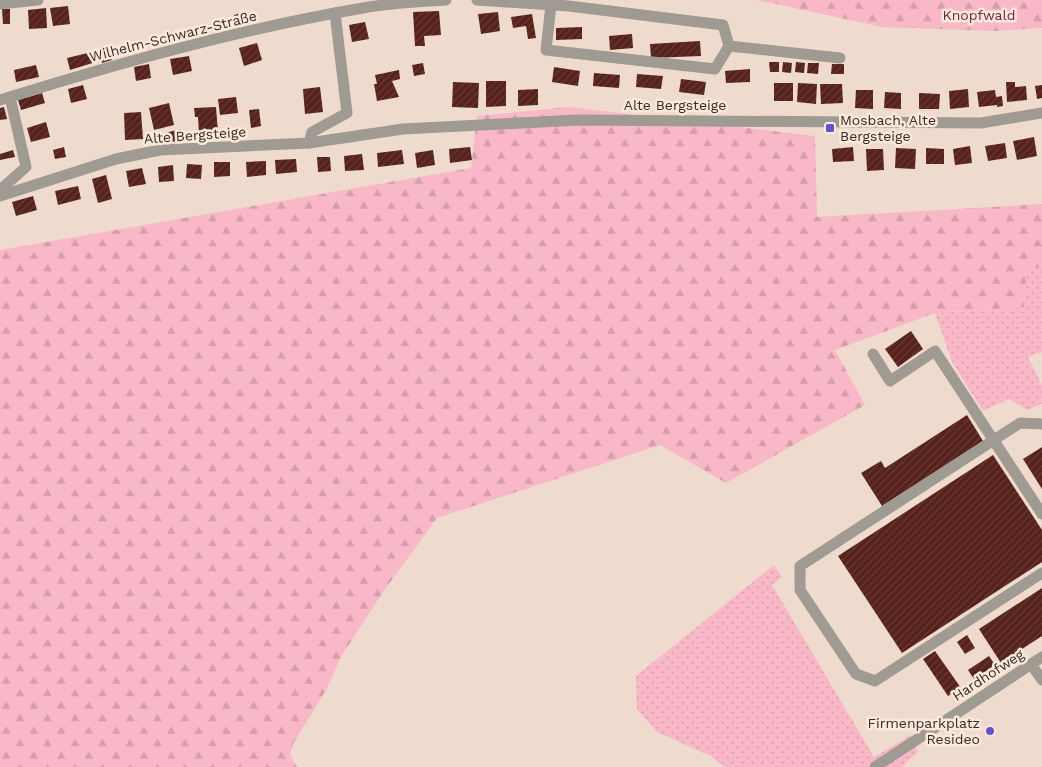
<svg xmlns="http://www.w3.org/2000/svg" width="1042" height="767" viewBox="0 0 1042 767" font-family="'Work Sans',sans-serif">
  <style>
    .grass { fill: url(#grass-dots) }
    .forest { fill: url(#forest-firs) }
    .building { fill: url(#building-hatch) }
    .lines { fill: none; stroke-linecap: round; stroke-linejoin: round }
    .minor { stroke: #9f9a92; stroke-width: 11 }
    .poi-dot { fill: #5f54cd; stroke: #fce8db; stroke-width: 2 }
    .labels { text-anchor: middle; stroke-width: 5; stroke-linejoin: round; paint-order: stroke }
    .park-label { font-size: 14px; fill: #71253f; stroke: #fce8db }
    .street-label { font-size: 14px; fill: #342d27; stroke: #fce8db }
    .poi-label { font-size: 14px; fill: #342d27; stroke: #fce8db; text-anchor: start }
  </style>
  <defs>
    <pattern id="grass-dots" width="8" height="8" patternUnits="userSpaceOnUse" patternTransform="scale(1.25)"><rect width="8" height="8" fill="#f8b8c7"/><path d="M2 2h.1M6 6h.1" fill="none" stroke="#d59eab" stroke-width="1.8" stroke-linecap="round"/></pattern>
    <pattern id="forest-firs" width="22" height="20" patternUnits="userSpaceOnUse" patternTransform="scale(1.25)"><rect width="22" height="20" fill="#f8b8c7"/><path d="M5 1l3.5 6h-7zM16 11l3.5 6h-7z" fill="#d59eab"/></pattern>
    <pattern id="building-hatch" width="6" height="6" patternUnits="userSpaceOnUse" patternTransform="scale(1.25)"><rect width="6" height="6" fill="#56221b"/><path d="M-1 1l2-2M0 6l6-6M5 7l2-2" fill="none" stroke="#663a33"/></pattern>
  </defs>
  <rect width="100%" height="100%" fill="#efdbce"/>
  <g class="grass">
    <path d="M1042 265V352L1028 357 1042 385V404L1027 410 1009 399 983 411 952 362 935 313 1024 307 1027 273Z"/>
    <path d="M774 565 782 577 772 585 874 757 911 735 918 752 902 767H724L711 756 657 732 637 709 636 676Z"/>
  </g>
  <g class="forest">
    <path d="M757 0H1042V28L993 31 882 27Z"/>
    <path d="M568 107 815 136 817 217 1042 204V265L1027 273 1024 307 935 313 835 350 865 405 726 483 660 445 437 518 383 592 342 655 326 690 293 744 290 755 297 767H0V250L471 168 477 116Z"/>
  </g>
  <g class="building">
    <path d="M68 6 70 24 53 26 50 8Z"/>
    <path d="M46 8 47 28 29 29 28 10Z"/>
    <path d="M2 9H10V24H3Z"/>
    <path d="M439 11 441 35 424 36 425 46H415L413 12Z"/>
    <path d="M498 12 500 31 481 34 478 14Z"/>
    <path d="M241 13 244 21 237 24 234 15Z"/>
    <path d="M532 14 536 38 528 39 526 26 513 28 511 17Z"/>
    <path d="M365 22 369 39 352 42 349 25Z"/>
    <path d="M582 27V39L556 40V28Z"/>
    <path d="M632 34 633 48 610 50 609 36Z"/>
    <path d="M700 41 701 56 651 58 650 44Z"/>
    <path d="M257 43 262 60 244 66 239 48Z"/>
    <path d="M109 46 112 60 102 63 98 49Z"/>
    <path d="M96 51 99 61 70 70 67 58Z"/>
    <path d="M189 56 192 71 173 75 170 59Z"/>
    <path d="M769 62H779V72H770Z"/>
    <path d="M783 62 792 63 791 73 782 72Z"/>
    <path d="M796 62 805 63 804 73 795 72Z"/>
    <path d="M423 63 425 74 414 76 412 65Z"/>
    <path d="M808 63H819L818 74 807 73Z"/>
    <path d="M149 64 151 78 136 81 134 67Z"/>
    <path d="M832 64H844V74H831Z"/>
    <path d="M36 65 39 77 16 82 14 70Z"/>
    <path d="M554 67 580 71 578 86 552 82Z"/>
    <path d="M750 69V82L726 83 725 71Z"/>
    <path d="M399 70 400 79 392 81 399 97 377 101 374 84H377L375 75Z"/>
    <path d="M594 73 620 75 619 88 593 86Z"/>
    <path d="M637 74 663 76 661 89 636 87Z"/>
    <path d="M681 79 706 82 704 95 679 92Z"/>
    <path d="M486 81H506V106L486 107Z"/>
    <path d="M453 82 479 83 478 108 452 107Z"/>
    <path d="M1006 82H1015V87L1026 86 1027 100 1007 102Z"/>
    <rect x="774" y="83" width="19" height="18"/>
    <path d="M798 83 817 84 816 104 797 102Z"/>
    <path d="M820 84H842L843 103 821 104Z"/>
    <path d="M83 85 87 99 71 103 68 89Z"/>
    <path d="M1042 85V98L1037 99 1035 86Z"/>
    <path d="M320 87 323 112 305 114 303 89Z"/>
    <path d="M538 89V105L518 106V90Z"/>
    <path d="M968 89 969 107 950 109 949 91Z"/>
    <path d="M856 90H873V109L855 108Z"/>
    <path d="M995 90 996 97 1002 96 1003 106 997 107V105L979 107 977 92Z"/>
    <path d="M885 92 901 93V109L884 108Z"/>
    <path d="M42 93 45 103 21 110 18 100Z"/>
    <path d="M919 93 940 94 939 109H919Z"/>
    <path d="M236 97 238 113 220 115 218 99Z"/>
    <path d="M169 103 174 125 154 130 149 108Z"/>
    <path d="M4 107 7 119 0 120V108Z"/>
    <path d="M216 107 218 133 199 134 198 117H195L194 108Z"/>
    <path d="M259 109 261 126 251 128 249 110Z"/>
    <path d="M141 112 143 139 125 140 124 113Z"/>
    <path d="M46 122 50 137 31 142 27 128Z"/>
    <path d="M181 129 184 139 168 143 165 133Z"/>
    <path d="M237 129H246V137H238Z"/>
    <path d="M1034 137 1037 156 1017 160 1013 141Z"/>
    <path d="M1005 143 1007 158 988 161 985 146Z"/>
    <path d="M970 146 972 163 955 165 953 149Z"/>
    <path d="M64 147 66 157 55 159 53 150Z"/>
    <path d="M470 147 472 160 450 163 449 149Z"/>
    <path d="M853 147 854 161 833 162 832 149Z"/>
    <path d="M896 148 916 149 915 169 895 168Z"/>
    <path d="M926 148 944 149V164H926Z"/>
    <path d="M866 149H883L884 170 867 171Z"/>
    <path d="M13 150 15 157 0 160V154Z"/>
    <path d="M402 150 404 164 378 167 377 153Z"/>
    <path d="M433 150 435 165 417 168 415 153Z"/>
    <path d="M362 154 364 170 345 171 344 156Z"/>
    <path d="M317 157H330L331 171 318 172Z"/>
    <path d="M296 159 297 172 276 174 275 160Z"/>
    <path d="M266 161V175L247 177 246 162Z"/>
    <path d="M214 162H230V176L214 177Z"/>
    <path d="M187 164 202 165 201 179 186 178Z"/>
    <path d="M173 165 174 181 159 182 158 167Z"/>
    <path d="M142 168 146 184 129 187 126 171Z"/>
    <path d="M106 175 112 199 98 203 92 179Z"/>
    <path d="M78 186 81 199 58 205 55 191Z"/>
    <path d="M33 196 37 210 16 216 12 202Z"/>
    <path d="M911 331 923 349 898 367 885 349Z"/>
    <path d="M967 415 983 441 882 506 861 473 881 461 885 468Z"/>
    <path d="M1042 447V489L1023 459Z"/>
    <path d="M993 455 1042 530V562L902 653 838 556Z"/>
    <path d="M1042 588V636L1001 663 979 629Z"/>
    <path d="M967 635 975 648 965 654 957 642Z"/>
    <path d="M935 651 961 688 948 696 923 659Z"/>
    <path d="M989 656 995 665 974 679 968 670Z"/>
  </g>
  <g class="lines">
    <g class="minor">
      <path d="M477 0 569 6 723 25 729 46 715 69 546 50 551 5"/>
      <path d="M0 4 38 0"/>
      <path d="M729 46 840 58"/>
      <path d="M0 100C119 63 240 29 363 8 390 3 418 2 446 0"/>
      <path d="M309 143 312 132 347 113 335 13"/>
      <path d="M0 190 26 167 10 97"/>
      <path d="M0 196 116 159 160 150 309 143 403 129 579 120 981 123 1042 113"/>
      <path d="M873 354 890 381 935 351 1042 514"/>
      <path d="M1042 424 1020 423 800 566V590L856 674 875 681 1042 573"/>
      <path d="M1031 664 1042 680"/>
      <path d="M875 767 1042 657"/>
    </g>
  </g>
  <g class="poi-dot">
    <rect x="825" y="123" width="10" height="10" rx="2.5"/>
    <circle cx="990" cy="731" r="5"/>
  </g>
  <g class="labels">
    <g class="park-label">
      <text x="979" y="20">Knopfwald</text>
    </g>
    <g class="street-label">
      <text transform="translate(173 36) rotate(-14)" y="5">Wilhelm-Schwarz-Straße</text>
      <text x="675" y="110">Alte Bergsteige</text>
      <text transform="translate(195 135) rotate(-4)" y="5">Alte Bergsteige</text>
      <text transform="translate(988 675) rotate(-33)" y="5">Hardhofweg</text>
    </g>
    <g class="poi-label">
      <text x="840" y="125">Mosbach, Alte<tspan x="840" dy="16">Bergsteige</tspan></text>
      <text x="980" y="728" text-anchor="end">Firmenparkplatz<tspan x="980" dy="16">Resideo</tspan></text>
    </g>
  </g>
</svg>
